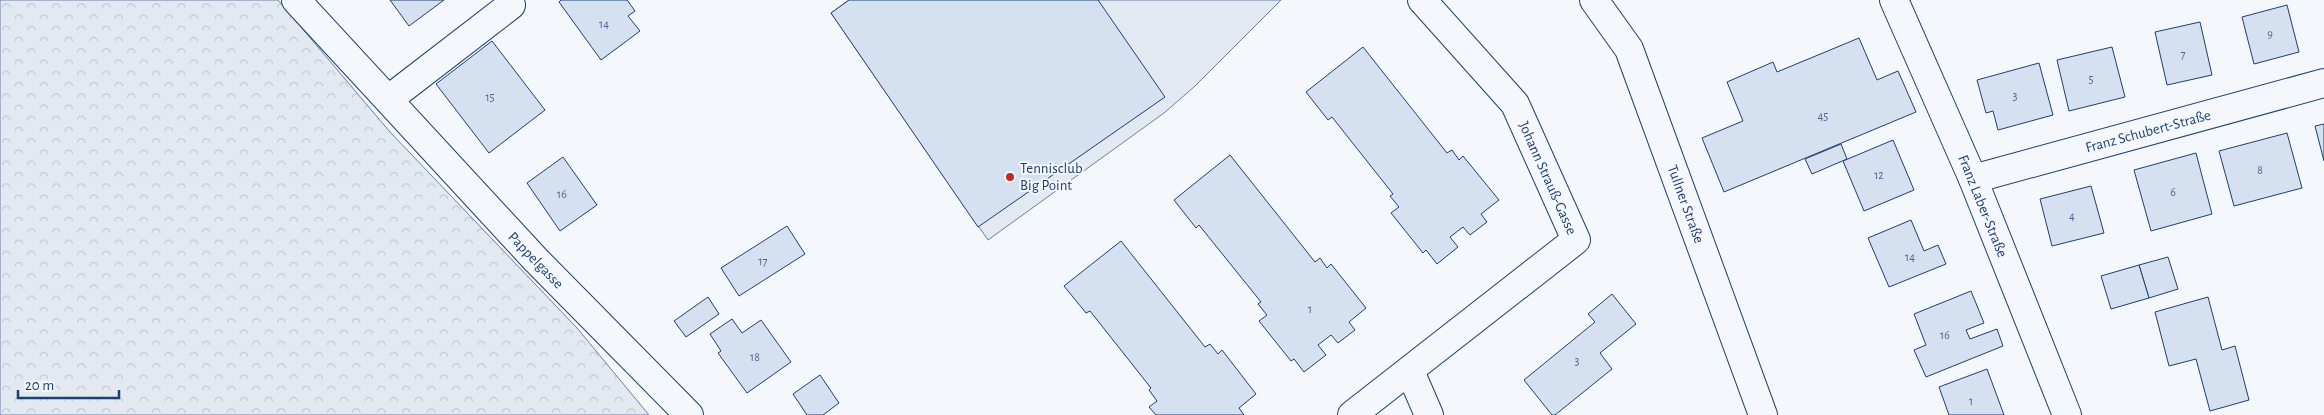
<svg xmlns="http://www.w3.org/2000/svg" width="2324" height="415" viewBox="0 0 2324 415" font-family="'Alegreya Sans',sans-serif">
  <style>
    .forest { fill: url(#forest-crowns); stroke: #687fa3 }
    .pitch { fill: #e3e9f0; stroke: #687fa3 }
    .building { fill: #d5e0f0; stroke: #1d3f73 }
    .lines { fill: none; stroke-linecap: round; stroke-linejoin: round }
    .minor-casing { stroke: #1d3f73; stroke-width: 30 }
    .major-casing { stroke: #1d3f73; stroke-width: 30 }
    .minor { stroke: #f4f7fb; stroke-width: 28 }
    .major { stroke: #f4f7fb; stroke-width: 28 }
    .poi-dot { fill: #c62828; stroke: #f4f7fb; stroke-width: 2 }
    .labels { text-anchor: middle; stroke-width: 4; stroke-linejoin: round; paint-order: stroke }
    .number-label { font-size: 12px; fill: #4b6792 }
    .street-label { font-size: 15px; fill: #1d3f73; stroke: #f4f7fb }
    .poi-label { font-size: 15px; fill: #1d3f73; stroke: #f4f7fb; text-anchor: start }
  </style>
  <defs>
    <pattern id="forest-crowns" width="20" height="18" patternUnits="userSpaceOnUse" patternTransform="scale(1.25)"><rect width="20" height="18" fill="#e3e9f0"/><path d="M2 6a3 3 0 1 1 6 0M12 15a3 3 0 1 1 6 0" fill="none" stroke="#c2c9d1"/></pattern>
  </defs>
  <rect width="100%" height="100%" fill="#f4f7fb"/>
  <path class="forest" d="M0 0H278L390 132 577 328 649 415H0Z"/>
  <path class="pitch" d="M849 0H1281L1194 87 1164 113 988 240 831 13Z"/>
  <g class="building">
    <path d="M390 0H444L409 26Z"/>
    <path d="M561 0H627L635 11 628 16 640 31 601 60 559 2Z"/>
    <path d="M849 0H1098L1165 97 978 227 831 13Z"/>
    <path d="M2287 5 2299 52 2254 64 2242 17Z"/>
    <path d="M2200 22 2212 75 2167 85 2155 32Z"/>
    <path d="M1859 38 1877 80 1898 71 1916 112 1724 192 1702 138 1743 121 1727 82 1773 62 1777 72Z"/>
    <path d="M492 41 545 110 489 153 436 84Z"/>
    <path d="M1363 47 1447 153 1452 150 1459 160 1463 156 1499 200 1481 214 1487 222 1470 235 1463 227 1450 237 1458 247 1437 264 1426 250 1423 253 1391 213 1399 207 1390 196 1393 194 1332 117 1328 120 1306 92Z"/>
    <path d="M2112 47 2125 97 2069 111 2057 60Z"/>
    <path d="M2039 63 2053 115 1998 130 1993 111 1986 113 1977 80Z"/>
    <path d="M2324 124V161L2315 126Z"/>
    <path d="M2287 133 2302 188 2234 206 2219 151Z"/>
    <path d="M1893 140 1914 190 1864 211 1843 161Z"/>
    <path d="M1841 144 1847 159 1812 174 1805 159Z"/>
    <path d="M2196 153 2212 214 2151 231 2134 170Z"/>
    <path d="M1230 155 1315 262 1320 258 1327 268 1331 264 1366 308 1349 322 1355 330 1338 343 1331 335 1318 345 1326 355 1304 372 1294 359 1291 361 1259 321 1267 315 1258 304 1261 302 1199 225 1196 228 1174 200Z"/>
    <path d="M563 157 597 205 560 231 527 183Z"/>
    <path d="M2091 186 2104 233 2052 246 2040 199Z"/>
    <path d="M1911 220 1924 251 1938 245 1946 264 1889 287 1868 238Z"/>
    <path d="M787 226 805 254 739 296 721 268Z"/>
    <path d="M1121 241 1205 347 1210 344 1218 354 1222 350 1256 394 1239 408 1244 415H1156L1149 407 1157 401 1149 390 1151 388 1090 311 1086 313 1064 286Z"/>
    <path d="M2168 257 2178 289 2149 298 2139 265Z"/>
    <path d="M2139 265 2149 298 2111 309 2101 276Z"/>
    <path d="M1971 291 1984 323 1966 330 1970 339 1997 329 2003 346 1926 377 1914 350 1926 345 1914 314Z"/>
    <path d="M1612 294 1636 324 1600 353 1612 369 1555 415H1552L1524 380 1595 322 1588 314Z"/>
    <path d="M708 297 719 314 686 337 674 321Z"/>
    <path d="M2208 297 2222 350 2235 346 2249 400 2210 411 2196 359 2169 366 2155 312Z"/>
    <path d="M732 319 742 333 761 320 791 362 747 393 718 353 721 351 710 334Z"/>
    <path d="M1987 369 2004 415H1949L1939 387Z"/>
    <path d="M820 375 839 403 823 415H807L793 394Z"/>
  </g>
  <g class="lines">
    <defs>
      <g id="minor">
        <path d="M296 0 536 260 689 415"/>
        <path d="M1894 0 1973 179 2067 415"/>
        <path d="M389 99 511 5"/>
        <path d="M1973 179 2324 83"/>
        <path d="M1410 371 1429 415"/>
        <path d="M1352 415 1576 240 1515 104 1422 0"/>
      </g>
      <path id="major" d="M1594 0 1629 49 1763 415"/>
    </defs>
    <use href="#minor" class="minor-casing"/>
    <use href="#major" class="major-casing"/>
    <use href="#minor" class="minor"/>
    <use href="#major" class="major"/>
  </g>
  <circle class="poi-dot" cx="1010" cy="177" r="5"/>
  <g class="labels">
    <g class="number-label">
      <text x="604" y="28">14</text>
      <text x="2270" y="38">9</text>
      <text x="2183" y="58">7</text>
      <text x="2091" y="83">5</text>
      <text x="2015" y="100">3</text>
      <text x="490" y="101">15</text>
      <text x="1823" y="120">45</text>
      <text x="2260" y="174">8</text>
      <text x="1879" y="179">12</text>
      <text x="2173" y="196">6</text>
      <text x="562" y="198">16</text>
      <text x="2072" y="220">4</text>
      <text x="1910" y="261">14</text>
      <text x="763" y="265">17</text>
      <text x="1310" y="313">1</text>
      <text x="1945" y="339">16</text>
      <text x="755" y="361">18</text>
      <text x="1577" y="365">3</text>
      <text x="1971" y="405">1</text>
    </g>
    <g class="street-label">
      <text transform="translate(2148 131) rotate(-15)" y="5">Franz Schubert-Straße</text>
      <text transform="translate(1548 178) rotate(66)" y="5">Johann Strauß-Gasse</text>
      <text transform="translate(1686 204) rotate(70)" y="5">Tullner Straße</text>
      <text transform="translate(1983 206) rotate(68)" y="5">Franz Laber-Straße</text>
      <text transform="translate(536 260) rotate(46)" y="5">Pappelgasse</text>
    </g>
    <g class="poi-label">
      <text x="1020" y="173">Tennisclub<tspan x="1020" dy="17">Big Point</tspan></text>
    </g>
  </g>
  <path d="M18 390v8h101v-8" fill="none" stroke="#1d3f73" stroke-width="2.5"/>
  <text x="25" y="390" font-size="15" fill="#1d3f73" stroke="#f4f7fb" stroke-width="4" paint-order="stroke">20 m</text>
</svg>
